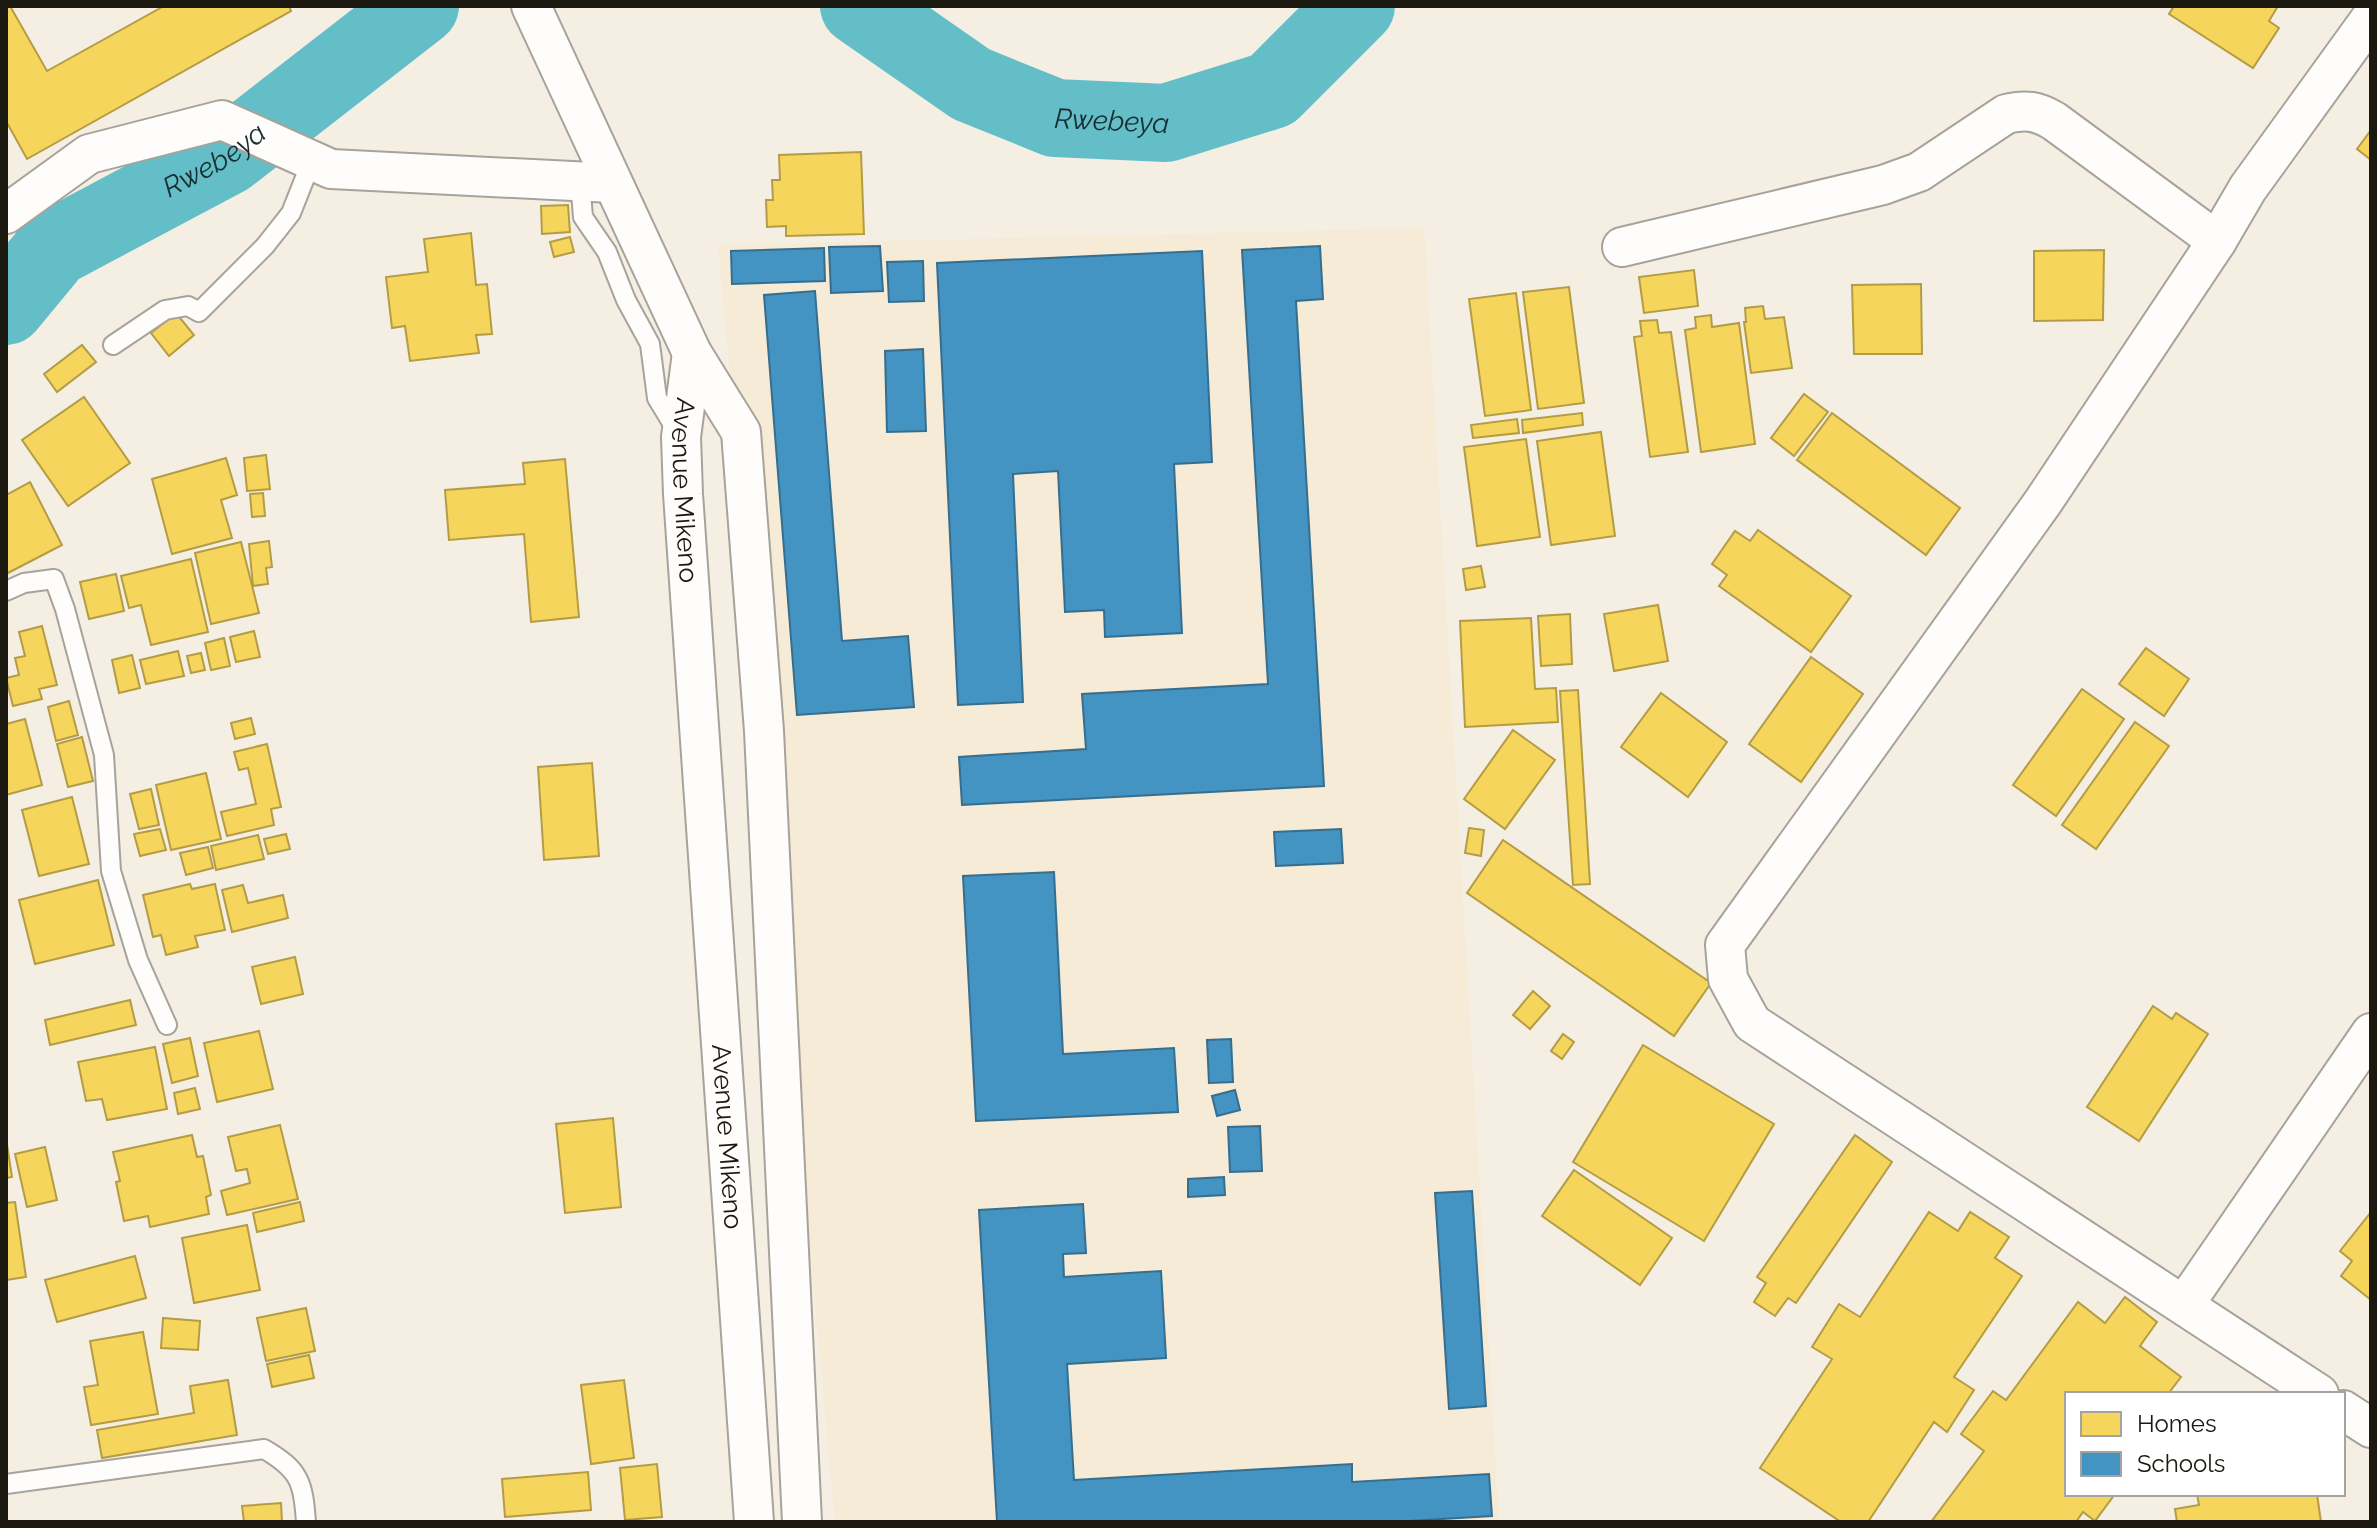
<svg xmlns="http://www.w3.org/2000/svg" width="2377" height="1528" viewBox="0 0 2377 1528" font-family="Raleway,sans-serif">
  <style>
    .built { fill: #f5ebd6 }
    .homes { fill: #f6d55c; stroke: #b49c45; stroke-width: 2 }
    .schools { fill: #4393c3; stroke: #376e8d; stroke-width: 2 }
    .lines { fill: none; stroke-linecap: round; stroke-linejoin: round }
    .river { stroke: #63bec8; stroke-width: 78 }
    .service-casing { stroke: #a7a39a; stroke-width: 22 }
    .minor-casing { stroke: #a7a39a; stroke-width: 42 }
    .service { stroke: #fefdfb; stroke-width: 18 }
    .minor { stroke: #fefdfb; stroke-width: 38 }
    .labels { text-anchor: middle; stroke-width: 8; stroke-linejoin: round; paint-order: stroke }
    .street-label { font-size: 26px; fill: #1b1810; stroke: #fff }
    .water-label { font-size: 28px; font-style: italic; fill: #192e32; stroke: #fff }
  </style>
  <rect width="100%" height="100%" fill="#f5efe3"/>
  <path class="built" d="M1424 228 1499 1522H835L718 245Z"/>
  <g class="homes">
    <path d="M6 6H10L47 71 164 6H289L291 11 27 159 6 121Z"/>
    <path d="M2174 6H2278L2269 21 2279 28 2253 68 2169 14Z"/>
    <path d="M2371 130V160L2357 149Z"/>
    <path d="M861 152 864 234 786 236V226L767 227 766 200H773L772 180H780L779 155Z"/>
    <path d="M568 205 570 232 542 234 541 206Z"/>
    <path d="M471 233 476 285 487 284 492 334 476 335 479 353 410 361 405 326 392 328 386 277 428 272 424 239Z"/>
    <path d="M570 237 574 252 554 257 550 242Z"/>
    <path d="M2104 250 2103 320 2034 321V251Z"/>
    <path d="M1694 270 1698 306 1644 313 1639 277Z"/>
    <path d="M1921 284 1922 354H1854L1852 285Z"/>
    <path d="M1569 287 1584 403 1538 409 1523 292Z"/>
    <path d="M1516 293 1531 410 1485 416 1469 299Z"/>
    <path d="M1763 306 1765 319 1784 317 1792 368 1751 373 1744 322H1746L1745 308Z"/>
    <path d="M176 313 194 335 169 356 151 333Z"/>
    <path d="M1711 315 1712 327 1739 323 1755 444 1701 452 1685 330 1696 328 1695 317Z"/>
    <path d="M1657 320 1659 333 1671 332 1688 452 1650 457 1634 337 1642 336 1640 321Z"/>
    <path d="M82 345 96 362 57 392 44 374Z"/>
    <path d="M1804 394 1828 412 1794 456 1771 438Z"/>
    <path d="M84 397 130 463 68 506 22 440Z"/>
    <path d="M1582 413 1583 425 1523 433 1522 420Z"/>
    <path d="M1832 413 1960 508 1926 555 1797 460Z"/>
    <path d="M1517 419 1519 433 1473 438 1471 425Z"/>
    <path d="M1601 432 1615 536 1551 545 1537 441Z"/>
    <path d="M1526 439 1540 537 1477 546 1464 447Z"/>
    <path d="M266 455 270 489 247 491 244 458Z"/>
    <path d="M226 458 237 495 221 500 232 538 172 554 152 479Z"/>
    <path d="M565 459 579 617 531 622 524 534 449 540 445 490 525 484 523 463Z"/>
    <path d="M30 482 62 545 6 574V495Z"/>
    <path d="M263 493 265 516 252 517 250 494Z"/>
    <path d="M1758 530 1851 596 1811 652 1719 586 1727 575 1712 564 1735 531 1750 541Z"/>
    <path d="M269 541 272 567 266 568 268 584 253 586 249 544Z"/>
    <path d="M241 542 259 613 211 624 195 553Z"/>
    <path d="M191 559 208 632 151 645 141 605 129 608 121 576Z"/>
    <path d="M1481 566 1485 587 1466 590 1463 569Z"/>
    <path d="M116 574 124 611 89 619 80 582Z"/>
    <path d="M1658 605 1668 661 1614 671 1604 614Z"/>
    <path d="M1570 614 1572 664 1541 666 1538 616Z"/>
    <path d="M1531 618 1535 689 1556 688 1558 722 1465 727 1460 621Z"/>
    <path d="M42 626 57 685 39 689 42 699 13 706 6 678 19 675 15 658 25 656 19 632Z"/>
    <path d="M254 631 260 657 236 662 230 637Z"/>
    <path d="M224 638 230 666 211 670 205 643Z"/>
    <path d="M2146 648 2189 679 2164 716 2119 684Z"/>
    <path d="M178 651 184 676 146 684 140 660Z"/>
    <path d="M201 653 205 670 191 673 187 656Z"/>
    <path d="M132 655 140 688 119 693 112 660Z"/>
    <path d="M1811 657 1863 694 1801 782 1749 744Z"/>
    <path d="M2082 689 2124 719 2056 816 2013 785Z"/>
    <path d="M1578 690 1590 884 1573 885 1560 691Z"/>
    <path d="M1661 693 1727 742 1688 797 1621 747Z"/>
    <path d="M69 701 78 735 56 741 48 707Z"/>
    <path d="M251 718 255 734 235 739 231 723Z"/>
    <path d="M25 719 42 785 6 795V724Z"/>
    <path d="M2135 722 2169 746 2096 849 2062 825Z"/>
    <path d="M1513 730 1555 760 1505 829 1464 799Z"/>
    <path d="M82 737 93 781 68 787 57 744Z"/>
    <path d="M267 744 281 807 271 809 274 825 227 836 221 812 256 804 248 768 239 770 234 752Z"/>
    <path d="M592 763 599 856 544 860 538 767Z"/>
    <path d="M206 773 221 839 171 850 156 785Z"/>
    <path d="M151 789 159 825 139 829 130 794Z"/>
    <path d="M72 797 89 864 39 876 22 810Z"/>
    <path d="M1469 828 1484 830 1481 856 1465 853Z"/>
    <path d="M160 829 166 850 140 856 134 834Z"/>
    <path d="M286 834 290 849 268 854 264 839Z"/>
    <path d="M258 835 264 859 216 870 211 846Z"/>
    <path d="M1503 840 1711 983 1674 1036 1467 893Z"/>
    <path d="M208 847 213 868 186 875 180 853Z"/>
    <path d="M98 880 114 945 35 964 19 900Z"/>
    <path d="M190 884 192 889 215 884 225 930 195 936 198 947 166 955 161 935 153 937 143 895Z"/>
    <path d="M243 885 248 903 283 895 288 918 232 932 222 890Z"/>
    <path d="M295 957 303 994 261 1004 252 967Z"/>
    <path d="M1533 991 1550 1006 1530 1029 1513 1015Z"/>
    <path d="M130 1000 136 1025 50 1045 45 1020Z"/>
    <path d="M2153 1006 2172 1019 2176 1013 2208 1034 2139 1141 2087 1107Z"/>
    <path d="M259 1031 273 1089 217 1102 204 1043Z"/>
    <path d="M1563 1034 1574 1042 1562 1059 1551 1051Z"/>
    <path d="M190 1038 198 1076 172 1083 163 1044Z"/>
    <path d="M1643 1045 1774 1124 1704 1241 1573 1162Z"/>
    <path d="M155 1047 167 1109 107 1120 102 1099 86 1101 78 1062Z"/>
    <path d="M195 1088 200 1109 178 1114 174 1093Z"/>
    <path d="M613 1118 621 1207 565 1213 556 1124Z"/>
    <path d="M280 1125 298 1199 227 1215 221 1191 250 1183 247 1169 236 1171 228 1137Z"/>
    <path d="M192 1135 197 1157 203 1156 211 1195 206 1197 209 1214 150 1227 148 1216 124 1221 116 1182 120 1181 113 1152Z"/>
    <path d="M1855 1135 1892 1162 1796 1303 1788 1298 1775 1316 1754 1302 1766 1283 1757 1277Z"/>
    <path d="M6 1138 12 1177 6 1178Z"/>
    <path d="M45 1147 57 1200 27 1207 15 1154Z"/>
    <path d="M1574 1170 1672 1238 1640 1285 1542 1216Z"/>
    <path d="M15 1202 26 1277 6 1280V1203Z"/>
    <path d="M300 1202 304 1221 257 1232 253 1213Z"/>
    <path d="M1929 1212 1958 1231 1970 1212 2009 1237 1995 1258 2022 1276 1954 1377 1974 1390 1947 1432 1934 1422 1868 1522H1841L1760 1468 1832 1359 1812 1347 1839 1304 1860 1317Z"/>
    <path d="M2371 1212V1300L2341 1276 2352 1261 2340 1251Z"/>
    <path d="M247 1225 260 1290 194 1303 182 1238Z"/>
    <path d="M135 1256 146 1298 57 1322 45 1280Z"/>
    <path d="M2125 1297 2157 1322 2140 1346 2181 1377 2168 1394H2067V1494H2115L2095 1521 2083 1512 2076 1522H1931L1984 1451 1961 1434 1993 1391 2006 1400 2078 1302 2105 1323Z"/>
    <path d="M306 1308 315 1351 266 1361 257 1318Z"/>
    <path d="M163 1318 200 1321 198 1350 161 1348Z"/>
    <path d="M143 1332 158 1414 91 1425 84 1387 98 1385 90 1341Z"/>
    <path d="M309 1355 314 1378 272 1387 267 1364Z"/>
    <path d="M228 1380 237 1435 102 1458 97 1430 194 1413 190 1386Z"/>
    <path d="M624 1380 634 1458 591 1464 581 1385Z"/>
    <path d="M657 1464 662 1517 625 1520 620 1468Z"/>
    <path d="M588 1472 591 1510 505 1517 502 1479Z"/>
    <path d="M2197 1494H2317L2321 1522H2177L2175 1509 2199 1505Z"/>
    <path d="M281 1503 282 1522H244L242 1506Z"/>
  </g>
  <g class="schools">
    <path d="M880 246 883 291 831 293 829 247Z"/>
    <path d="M1320 246 1323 299 1296 301 1324 786 962 805 959 757 1086 749 1082 694 1268 684 1242 250Z"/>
    <path d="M824 248 825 281 732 284 731 251Z"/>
    <path d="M1202 251 1212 462 1174 464 1182 633 1105 637 1104 610 1065 612 1058 471 1013 474 1023 702 958 705 937 263Z"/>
    <path d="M923 261 924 301 889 302 887 262Z"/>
    <path d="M815 291 842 641 908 636 914 707 797 715 764 295Z"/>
    <path d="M923 349 926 431 887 432 885 351Z"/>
    <path d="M1341 829 1343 863 1276 866 1274 832Z"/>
    <path d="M1054 872 1063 1054 1174 1048 1178 1112 976 1121 963 876Z"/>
    <path d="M1231 1039 1233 1082 1209 1083 1207 1040Z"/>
    <path d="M1235 1090 1240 1110 1217 1116 1212 1096Z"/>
    <path d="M1260 1126 1262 1171 1230 1172 1228 1127Z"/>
    <path d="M1224 1177 1225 1195 1188 1197V1179Z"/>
    <path d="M1472 1191 1486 1406 1449 1409 1435 1193Z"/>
    <path d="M1083 1204 1086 1253 1063 1254 1064 1277 1161 1271 1166 1358 1067 1364 1074 1480 1352 1464V1482L1489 1474 1492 1516 1392 1522H997L979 1210Z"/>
  </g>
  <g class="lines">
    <g class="river">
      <path id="s1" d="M859 6 971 84 1055 118 1166 123 1272 90 1356 6"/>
      <path id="s2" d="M6 306 54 248 227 156 420 6"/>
    </g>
    <defs>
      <g id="service">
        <path d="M580 181 583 217 607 252 626 300 650 344 657 398 677 431"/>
        <path d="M113 345 165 310 188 306 199 312 265 246 291 213 312 160"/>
        <path d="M6 591 24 583 54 579 65 609 104 755 111 871 138 960 167 1025"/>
        <path d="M6 1484 264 1449C300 1470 303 1482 306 1522"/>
      </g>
      <g id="minor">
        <path d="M531 6 692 353 741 432 764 731 802 1522"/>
        <path d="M6 214 89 154 222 120 331 169 612 183"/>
        <path d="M1622 247 1883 185 1919 172 2006 114C2026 109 2037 111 2054 121L2217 241"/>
        <path id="s3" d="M692 353 681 437 683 494 754 1522"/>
        <path d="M2184 1305 2371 1033"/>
        <path d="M2319 1394 1752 1023 1728 979 1725 945 2043 502 2217 241 2248 188 2371 18"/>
        <path d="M2343 1410 2371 1428"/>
      </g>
    </defs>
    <use href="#service" class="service-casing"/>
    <use href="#minor" class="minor-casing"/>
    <use href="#service" class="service"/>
    <use href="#minor" class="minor"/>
  </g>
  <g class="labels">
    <g class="street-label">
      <text dy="9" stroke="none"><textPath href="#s3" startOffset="138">Avenue Mikeno</textPath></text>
      <text dy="9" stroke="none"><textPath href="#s3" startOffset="786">Avenue Mikeno</textPath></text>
    </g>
    <g class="water-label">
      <text dy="10" stroke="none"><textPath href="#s1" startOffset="284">Rwebeya</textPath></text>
      <text dy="10" stroke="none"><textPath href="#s2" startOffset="258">Rwebeya</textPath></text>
    </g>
  </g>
  <rect width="2377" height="1528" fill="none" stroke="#1b1810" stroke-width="16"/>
  <rect x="2065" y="1392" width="280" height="104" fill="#ffffff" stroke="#a4a39f" stroke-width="2"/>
  <rect x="2081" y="1412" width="40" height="24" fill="#f6d55c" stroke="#a4a39f" stroke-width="2"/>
  <text x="2137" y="1432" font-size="24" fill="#1b1810">Homes</text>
  <rect x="2081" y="1452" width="40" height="24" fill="#4393c3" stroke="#a4a39f" stroke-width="2"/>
  <text x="2137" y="1472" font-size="24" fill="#1b1810">Schools</text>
</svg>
